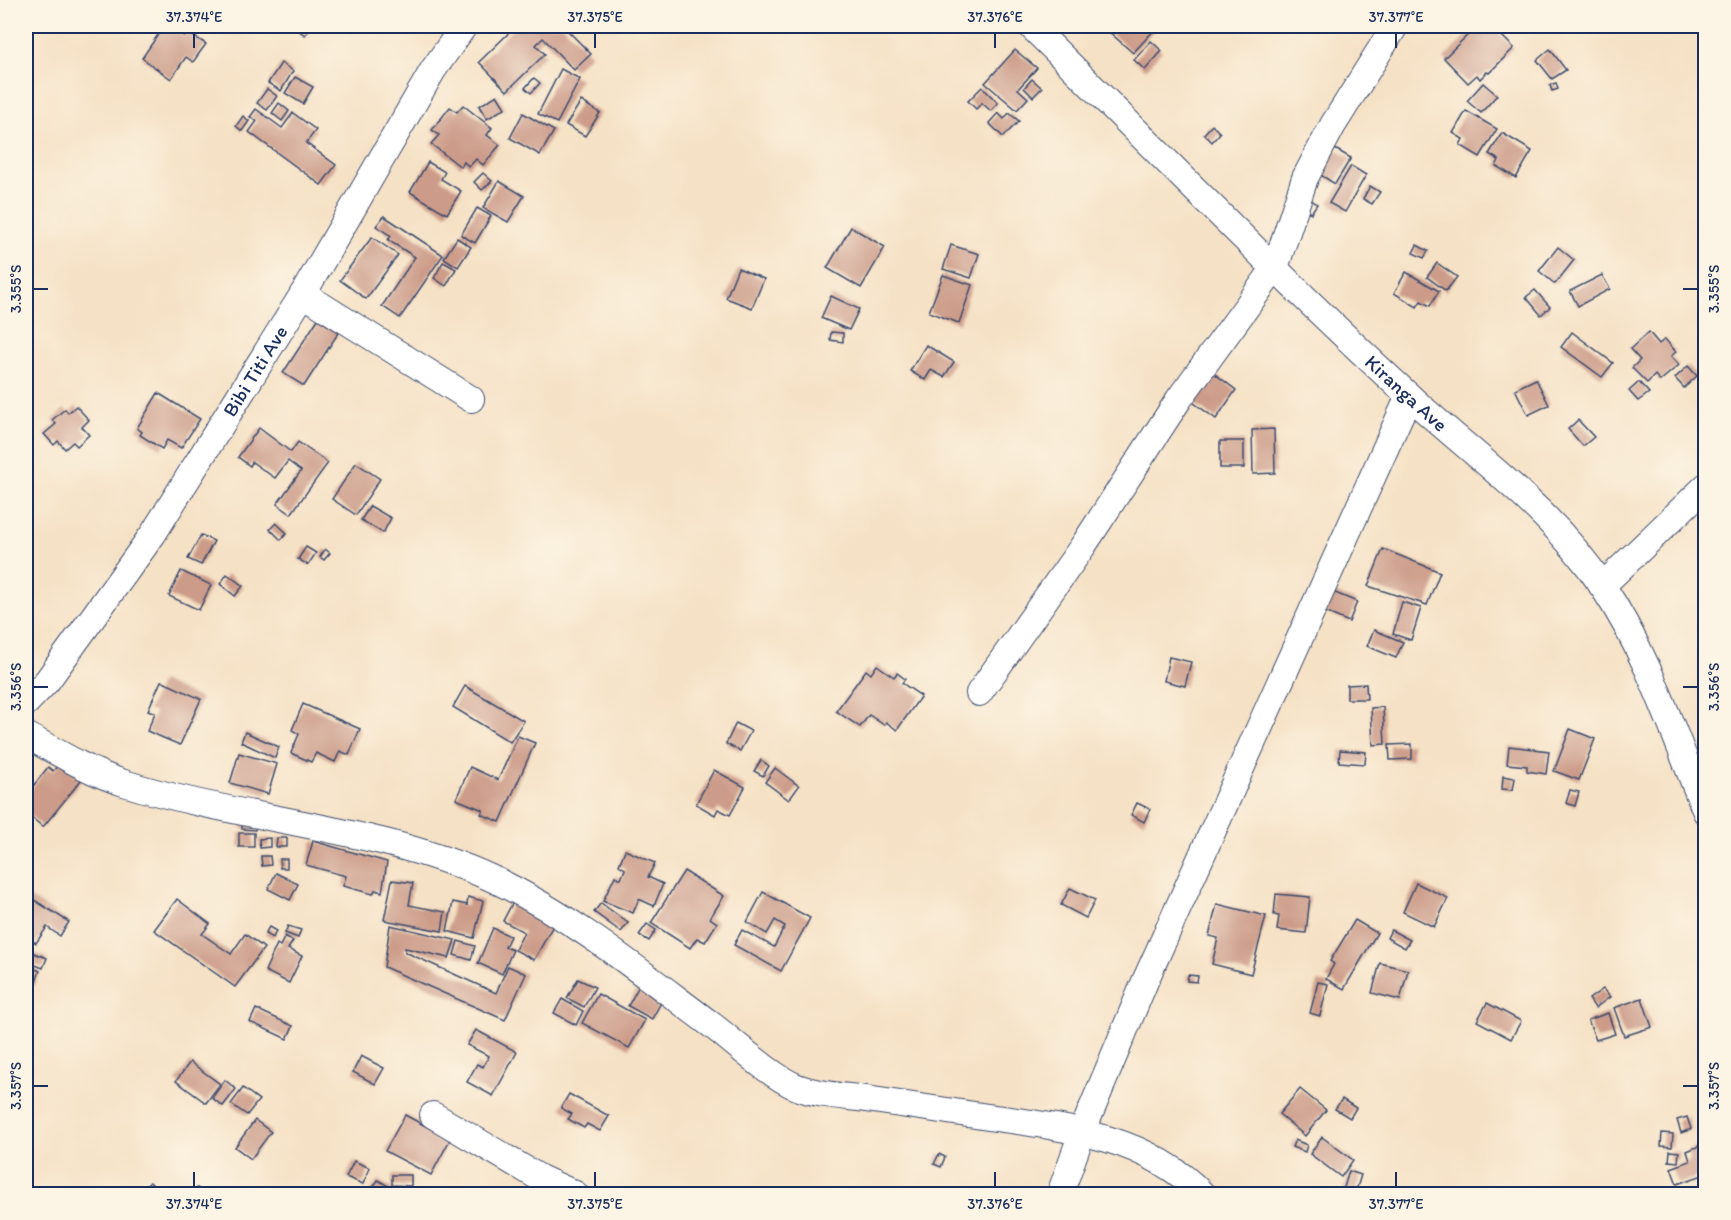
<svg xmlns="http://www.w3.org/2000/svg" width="1731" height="1220" viewBox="0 0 1731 1220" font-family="Itim,sans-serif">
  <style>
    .building { fill: #cc9b89 }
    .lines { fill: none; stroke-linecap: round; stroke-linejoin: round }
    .street-casing { stroke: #3c4a6d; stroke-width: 28 }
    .street { stroke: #fff; stroke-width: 26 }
    .ticks { fill: none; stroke: #1b2f5e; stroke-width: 2 }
    .labels { text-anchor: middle; stroke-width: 6; stroke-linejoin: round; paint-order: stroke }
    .street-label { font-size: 20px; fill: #1b2f5e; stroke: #fcf5e5 }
    .neatline { fill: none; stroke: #1b2f5e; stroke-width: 2 }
    .ticks-label { font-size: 15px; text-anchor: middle; fill: #1b2f5e }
  </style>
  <rect width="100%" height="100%" fill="#fcf5e5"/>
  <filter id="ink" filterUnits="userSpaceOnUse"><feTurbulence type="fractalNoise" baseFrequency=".0167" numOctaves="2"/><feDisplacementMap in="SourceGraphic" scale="12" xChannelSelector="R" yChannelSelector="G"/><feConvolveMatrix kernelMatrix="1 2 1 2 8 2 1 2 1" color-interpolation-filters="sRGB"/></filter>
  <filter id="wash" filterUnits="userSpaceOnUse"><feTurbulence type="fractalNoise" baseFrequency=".008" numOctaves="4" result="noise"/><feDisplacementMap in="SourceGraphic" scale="24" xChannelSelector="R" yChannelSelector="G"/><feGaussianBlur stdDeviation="1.35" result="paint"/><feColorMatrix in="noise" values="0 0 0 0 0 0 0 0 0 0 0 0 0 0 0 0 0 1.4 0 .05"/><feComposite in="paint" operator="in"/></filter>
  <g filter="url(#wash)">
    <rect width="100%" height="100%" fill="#f5e1c5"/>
    <g id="blocks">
      <g class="building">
        <path d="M150 26H173L172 27 184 36 187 32 206 44 193 62 186 57 171 79 142 58 160 32Z"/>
        <path d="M292 26H313L305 35Z"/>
        <path d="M516 26H563L591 54 574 70 543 38 536 45 545 54 507 91 479 62Z"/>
        <path d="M1111 26H1158L1133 53 1107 30Z"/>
        <path d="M1435 26H1456L1452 31 1444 26 1442 30Z"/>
        <path d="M1477 26H1492L1514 48 1489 73 1487 72 1480 79 1477 75 1468 83 1444 58Z"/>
        <path d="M1151 41 1162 51 1145 70 1134 60Z"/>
        <path d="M1550 49 1566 70 1552 79 1537 60Z"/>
        <path d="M1015 50 1037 68 1018 89 1028 98 1017 110 985 83Z"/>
        <path d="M281 63 293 71 281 91 268 83Z"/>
        <path d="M561 69 580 79 557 123 538 114Z"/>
        <path d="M295 77 313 87 303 104 285 93Z"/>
        <path d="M534 78 540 83 531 93 525 88Z"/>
        <path d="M1032 79 1042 88 1033 97 1024 88Z"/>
        <path d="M1483 83 1497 95 1481 113 1467 101Z"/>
        <path d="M1556 83 1558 89 1552 91 1550 85Z"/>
        <path d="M982 87 998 103 991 111 982 103 976 109 968 101Z"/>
        <path d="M267 89 277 96 267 110 257 103Z"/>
        <path d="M497 95 505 108 487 119 479 106Z"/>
        <path d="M581 101 600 113 585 136 566 125Z"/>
        <path d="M279 103 289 111 282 121 272 113Z"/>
        <path d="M463 105 492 128 487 135 500 145 483 165 476 159 469 167 464 162 461 167 431 144 439 135 432 130 450 107 457 112Z"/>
        <path d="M256 109 282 128 293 113 316 130 306 143 336 165 321 185 249 132 257 121 250 117Z"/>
        <path d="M1466 111 1497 129 1480 157 1460 145 1463 139 1453 133Z"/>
        <path d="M523 113 554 131 540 155 510 138Z"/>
        <path d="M998 113 1004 119 1009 113 1019 121 1003 137 989 123Z"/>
        <path d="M243 116 249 121 242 131 236 126Z"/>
        <path d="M1212 125 1220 133 1212 142 1204 134Z"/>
        <path d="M1502 133 1532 151 1516 178 1496 166 1499 160 1489 154Z"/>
        <path d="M1335 149 1351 158 1335 184 1319 174Z"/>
        <path d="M428 162 445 172 441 179 461 191 447 214 410 192Z"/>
        <path d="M1351 166 1366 175 1345 212 1329 203Z"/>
        <path d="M483 173 492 181 482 190 474 182Z"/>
        <path d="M499 181 524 196 508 222 483 208Z"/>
        <path d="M1370 186 1380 192 1372 204 1363 199Z"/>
        <path d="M1310 199 1317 204 1311 213 1303 209Z"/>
        <path d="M477 208 491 216 475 243 461 235Z"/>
        <path d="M384 216 443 255 400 318 382 306 415 257 388 240 391 236 376 226Z"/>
        <path d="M851 227 885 247 861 288 827 268Z"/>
        <path d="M372 237 398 255 366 299 340 280Z"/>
        <path d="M457 238 471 247 458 267 444 258Z"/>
        <path d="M951 245 979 254 971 278 943 269Z"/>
        <path d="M1417 245 1428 251 1424 258 1413 253Z"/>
        <path d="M1558 247 1574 260 1555 284 1539 271Z"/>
        <path d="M443 262 456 269 446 286 434 278Z"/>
        <path d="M1437 263 1457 277 1446 291 1427 277Z"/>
        <path d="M738 268 764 279 752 308 726 298Z"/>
        <path d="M1406 272 1439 291 1430 306 1421 301 1417 307 1394 293Z"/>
        <path d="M943 275 972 285 959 323 929 312Z"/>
        <path d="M1602 275 1610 289 1578 306 1570 291Z"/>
        <path d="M1535 290 1550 307 1541 315 1526 297Z"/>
        <path d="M831 296 859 309 849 330 821 318Z"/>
        <path d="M318 319 339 332 304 386 283 373Z"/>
        <path d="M831 332 843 333V342L830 340Z"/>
        <path d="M1572 332 1613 363 1602 377 1561 347Z"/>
        <path d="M1649 332 1659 344 1665 339 1676 352 1671 356 1679 365 1660 381 1655 375 1647 383 1632 368 1640 360 1630 349Z"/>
        <path d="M926 345 954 362 944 377 931 370 925 380 910 371Z"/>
        <path d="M1688 366 1697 376 1684 388 1675 378Z"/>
        <path d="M1211 371 1236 390 1216 419 1190 400Z"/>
        <path d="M1536 379 1549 405 1528 415 1515 389Z"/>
        <path d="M1639 382 1649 393 1638 401 1629 391Z"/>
        <path d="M158 393 200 419 181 448 167 440 162 449 140 435 142 432 137 428Z"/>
        <path d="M76 406 89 420 82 427 89 435 77 446 73 442 65 449 58 441 54 445 44 434 56 424 52 420 65 409 68 413Z"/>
        <path d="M1578 420 1594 437 1583 446 1568 429Z"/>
        <path d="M259 428 291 452 298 442 328 463 291 514 277 504 301 471 288 461 275 478 252 462 250 466 238 457Z"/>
        <path d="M1274 429 1275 473 1253 474 1252 430Z"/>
        <rect x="1220" y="441" width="24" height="27"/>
        <path d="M356 463 380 479 356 515 332 499Z"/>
        <path d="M370 506 391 518 383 533 361 520Z"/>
        <path d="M276 523 287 533 281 540 270 529Z"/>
        <path d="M201 535 214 541 201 565 188 559Z"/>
        <path d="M306 547 316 553 308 565 298 559Z"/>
        <path d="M325 549 330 553 324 560 320 557Z"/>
        <path d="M1383 549 1440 572 1427 605 1368 586Z"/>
        <path d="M181 571 211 585 199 610 169 596Z"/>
        <path d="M227 574 243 586 235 596 220 584Z"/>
        <path d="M1333 592 1357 602 1349 622 1325 612Z"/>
        <path d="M1402 602 1421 608 1411 640 1393 634Z"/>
        <path d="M1374 630 1403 642 1396 658 1367 646Z"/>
        <path d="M1169 657 1191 662 1185 686 1164 681Z"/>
        <path d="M877 665 894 677 897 673 905 679 902 683 921 696 897 730 886 722 884 725 869 715 860 727 836 711 866 670 871 674Z"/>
        <path d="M161 681 201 699 180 745 147 731 155 713 148 710Z"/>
        <path d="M1366 684 1367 699H1347V685Z"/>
        <path d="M465 686 524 721 510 742 453 707Z"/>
        <path d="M303 704 360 729 349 755 340 751 335 762 316 753 311 762 291 753 299 734 292 730Z"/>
        <path d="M1383 707 1385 744 1373 745 1371 708Z"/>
        <path d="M736 723 751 731 740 751 726 744Z"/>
        <path d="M1570 729 1595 739 1579 780 1554 771Z"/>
        <path d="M245 732 279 747 275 758 241 742Z"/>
        <path d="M518 736 535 743 500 822 481 814 483 810 456 799 470 767 498 780Z"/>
        <path d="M1412 744V759L1390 760 1389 745Z"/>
        <path d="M1509 746 1549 751 1546 774 1527 771V766L1507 764Z"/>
        <path d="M1340 750 1366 752 1365 764 1339 762Z"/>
        <path d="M239 753 277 764 268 794 230 783Z"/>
        <path d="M761 760 769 766 763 776 754 771Z"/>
        <path d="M61 762 82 779 43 827 26 813V795L48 767 53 771Z"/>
        <path d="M775 768 799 786 789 800 765 782Z"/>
        <path d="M714 770 745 787 730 815 718 809 715 815 696 804Z"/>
        <path d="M1503 776 1515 778 1513 790 1502 789Z"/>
        <path d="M1570 790 1579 792 1575 806 1566 803Z"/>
        <path d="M1137 803 1150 809 1144 822 1131 815Z"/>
        <path d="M242 821 256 823 255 830 242 829Z"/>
        <rect x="239" y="833" width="15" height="14"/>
        <path d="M270 838V847L260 848 259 839Z"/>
        <path d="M277 838H287V847H276Z"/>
        <path d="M313 841 387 862 382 892 375 890 373 894 343 886 346 876 306 865Z"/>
        <path d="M625 850 655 863 648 877 663 884 654 906 639 899 633 913 603 901 615 876 621 879 625 869 619 865Z"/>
        <path d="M261 856H270L271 865 262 866Z"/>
        <rect x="280" y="859" width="7" height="9"/>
        <path d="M684 871 724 896 710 918 717 923 705 942 697 938 690 948 651 923Z"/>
        <path d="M276 873 298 884 290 900 268 889Z"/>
        <path d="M392 880 413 883 409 905 445 912 442 931 384 920Z"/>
        <path d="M1416 883 1448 898 1434 927 1403 912Z"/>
        <path d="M1070 888 1095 900 1086 918 1061 905Z"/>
        <path d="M763 892 810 918 781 971 734 945 742 930 774 947 785 926 775 920 767 934 747 922Z"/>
        <path d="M1276 894 1310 897 1306 933 1277 930 1279 916 1274 915Z"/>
        <path d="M468 897 483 901 474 938 447 931 453 902 467 905Z"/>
        <path d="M31 898 69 922 60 936 47 927 36 943 26 936V906Z"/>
        <path d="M515 898 556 920 534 960 515 950 524 932 503 921Z"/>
        <path d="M177 899 210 924 202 934 231 954 245 934 264 948 235 987 154 930Z"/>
        <path d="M601 903 628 923 621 932 594 912Z"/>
        <path d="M1217 904 1266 916 1251 974 1212 964 1218 938 1209 936Z"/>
        <path d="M1355 920 1377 933 1344 989 1326 979 1334 964 1330 961Z"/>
        <path d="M647 924 656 930 649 941 639 935Z"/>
        <path d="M390 925 455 940 449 958 405 948V952L496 993 508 966 526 974 505 1020 384 967Z"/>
        <path d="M288 926 301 930 298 938 285 933Z"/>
        <path d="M269 927 276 931 273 938 265 934Z"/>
        <path d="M493 928 510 936 505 947 513 950 502 974 478 963Z"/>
        <path d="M1391 930 1410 940 1405 948 1387 938Z"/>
        <path d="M285 936 293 941 288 949 302 956 289 983 265 971 277 944 280 946Z"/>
        <path d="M458 941 475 946 471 960 454 955Z"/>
        <path d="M34 953 47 958 43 968 30 963Z"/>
        <path d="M1380 963 1408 970 1400 1000 1372 993Z"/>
        <path d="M26 965 40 971 34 986 26 983Z"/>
        <path d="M1188 975 1198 976 1197 982 1187 981Z"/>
        <path d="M578 979 595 987 584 1007 567 998Z"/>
        <path d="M1318 982 1328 984 1320 1016 1310 1013Z"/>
        <path d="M640 984 664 997 652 1019 628 1006Z"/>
        <path d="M1603 989 1610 997 1595 1008 1589 999Z"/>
        <path d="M598 994 645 1020 629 1048 582 1023Z"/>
        <path d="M1642 998 1652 1027 1624 1036 1614 1008Z"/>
        <path d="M562 999 583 1011 576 1025 554 1013Z"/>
        <path d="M1487 1003 1521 1021 1511 1039 1477 1021Z"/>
        <path d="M256 1009 293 1026 287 1039 250 1022Z"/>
        <path d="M1608 1013 1615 1034 1596 1040 1588 1020Z"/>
        <path d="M476 1030 517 1052 493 1096 467 1082 477 1064 483 1067 489 1056 467 1045Z"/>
        <path d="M361 1056 384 1068 375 1084 353 1072Z"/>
        <path d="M190 1062 220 1084 206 1103 176 1081Z"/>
        <path d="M225 1080 236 1089 223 1106 212 1098Z"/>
        <path d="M243 1088 259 1100 247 1115 231 1104Z"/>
        <path d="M1300 1089 1326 1110 1305 1136 1279 1114Z"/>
        <path d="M569 1094 609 1116 600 1131 587 1124 584 1128 568 1119 572 1114 561 1108Z"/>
        <path d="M1342 1099 1356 1108 1350 1118 1335 1109Z"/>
        <path d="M1706 1109V1145H1705L1699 1129 1703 1127 1698 1112Z"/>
        <path d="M405 1115 431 1129 434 1123 453 1134 431 1175 385 1151Z"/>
        <path d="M1687 1117 1691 1129 1681 1133 1677 1120Z"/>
        <path d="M255 1120 271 1132 251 1159 235 1147Z"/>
        <path d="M1662 1133 1673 1134 1672 1147 1661 1146Z"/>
        <path d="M1322 1137 1353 1160 1341 1177 1310 1154Z"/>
        <path d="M1295 1140 1307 1145 1305 1152 1292 1147Z"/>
        <path d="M1699 1146 1706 1162V1174L1677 1184 1671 1168 1690 1161 1687 1151Z"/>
        <path d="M1670 1151 1679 1152 1678 1162 1669 1161Z"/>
        <path d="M939 1154 945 1157 941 1167 934 1164Z"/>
        <path d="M354 1161 370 1168 363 1184 346 1177Z"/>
        <path d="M1349 1171 1361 1175 1355 1194H1342Z"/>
        <path d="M392 1175H411V1186L392 1185Z"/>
        <path d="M378 1180 402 1194H369Z"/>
        <path d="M150 1182 161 1194H139L138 1193Z"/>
        <path d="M197 1188 207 1194H193Z"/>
      </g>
    </g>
  </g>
  <g filter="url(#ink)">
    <use href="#blocks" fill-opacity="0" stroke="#3c4a6d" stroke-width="1.5"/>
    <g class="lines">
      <defs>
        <g id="street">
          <path id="s1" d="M1031 26C1156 149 1278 276 1408 395 1475 457 1552 509 1603 587 1649 656 1674 736 1706 812"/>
          <path d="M303 294 471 399"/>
          <path d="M1602 586 1706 486"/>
          <path d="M979 693 1083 546 1179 399 1275 268 1305 178 1333 125 1395 26"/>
          <path id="s2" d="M26 703 47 681 153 534 303 294 433 70 464 26"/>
          <path d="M26 735C57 752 89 772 124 783 245 821 377 826 493 879 572 916 643 974 713 1026 735 1043 772 1077 797 1087 820 1096 849 1096 873 1100 914 1106 954 1112 995 1118 1069 1128 1148 1138 1202 1194"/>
          <path d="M433 1115 540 1178 575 1194"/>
          <path d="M1060 1194 1083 1130 1146 979 1409 396"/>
        </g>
      </defs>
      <use href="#street" class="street-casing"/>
      <use href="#street" class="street"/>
    </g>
  </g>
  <path class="ticks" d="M194 33V48M595 33V48M995 33V48M1396 33V48M33 289H48M1683 289H1698M33 687H48M1683 687H1698M33 1086H48M1683 1086H1698M194 1172V1187M595 1172V1187M995 1172V1187M1396 1172V1187"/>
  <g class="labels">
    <g class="street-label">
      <text dy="7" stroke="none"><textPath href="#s2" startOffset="404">Bibi Titi Ave</textPath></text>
      <text dy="7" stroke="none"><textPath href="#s1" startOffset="525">Kiranga Ave</textPath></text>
    </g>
  </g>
  <rect width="1731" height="1220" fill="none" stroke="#fcf5e5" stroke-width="66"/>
  <rect x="33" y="33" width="1665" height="1154" class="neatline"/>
  <g class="ticks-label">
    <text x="194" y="22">37.374°E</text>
    <text x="595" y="22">37.375°E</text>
    <text x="995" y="22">37.376°E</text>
    <text x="1396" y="22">37.377°E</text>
    <text transform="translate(16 289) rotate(-90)" y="5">3.355°S</text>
    <text transform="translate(1714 289) rotate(-90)" y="5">3.355°S</text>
    <text transform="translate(16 687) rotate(-90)" y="5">3.356°S</text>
    <text transform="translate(1714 687) rotate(-90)" y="5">3.356°S</text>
    <text transform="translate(16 1086) rotate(-90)" y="5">3.357°S</text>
    <text transform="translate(1714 1086) rotate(-90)" y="5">3.357°S</text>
    <text x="194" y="1209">37.374°E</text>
    <text x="595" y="1209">37.375°E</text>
    <text x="995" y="1209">37.376°E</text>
    <text x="1396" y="1209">37.377°E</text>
  </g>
</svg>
